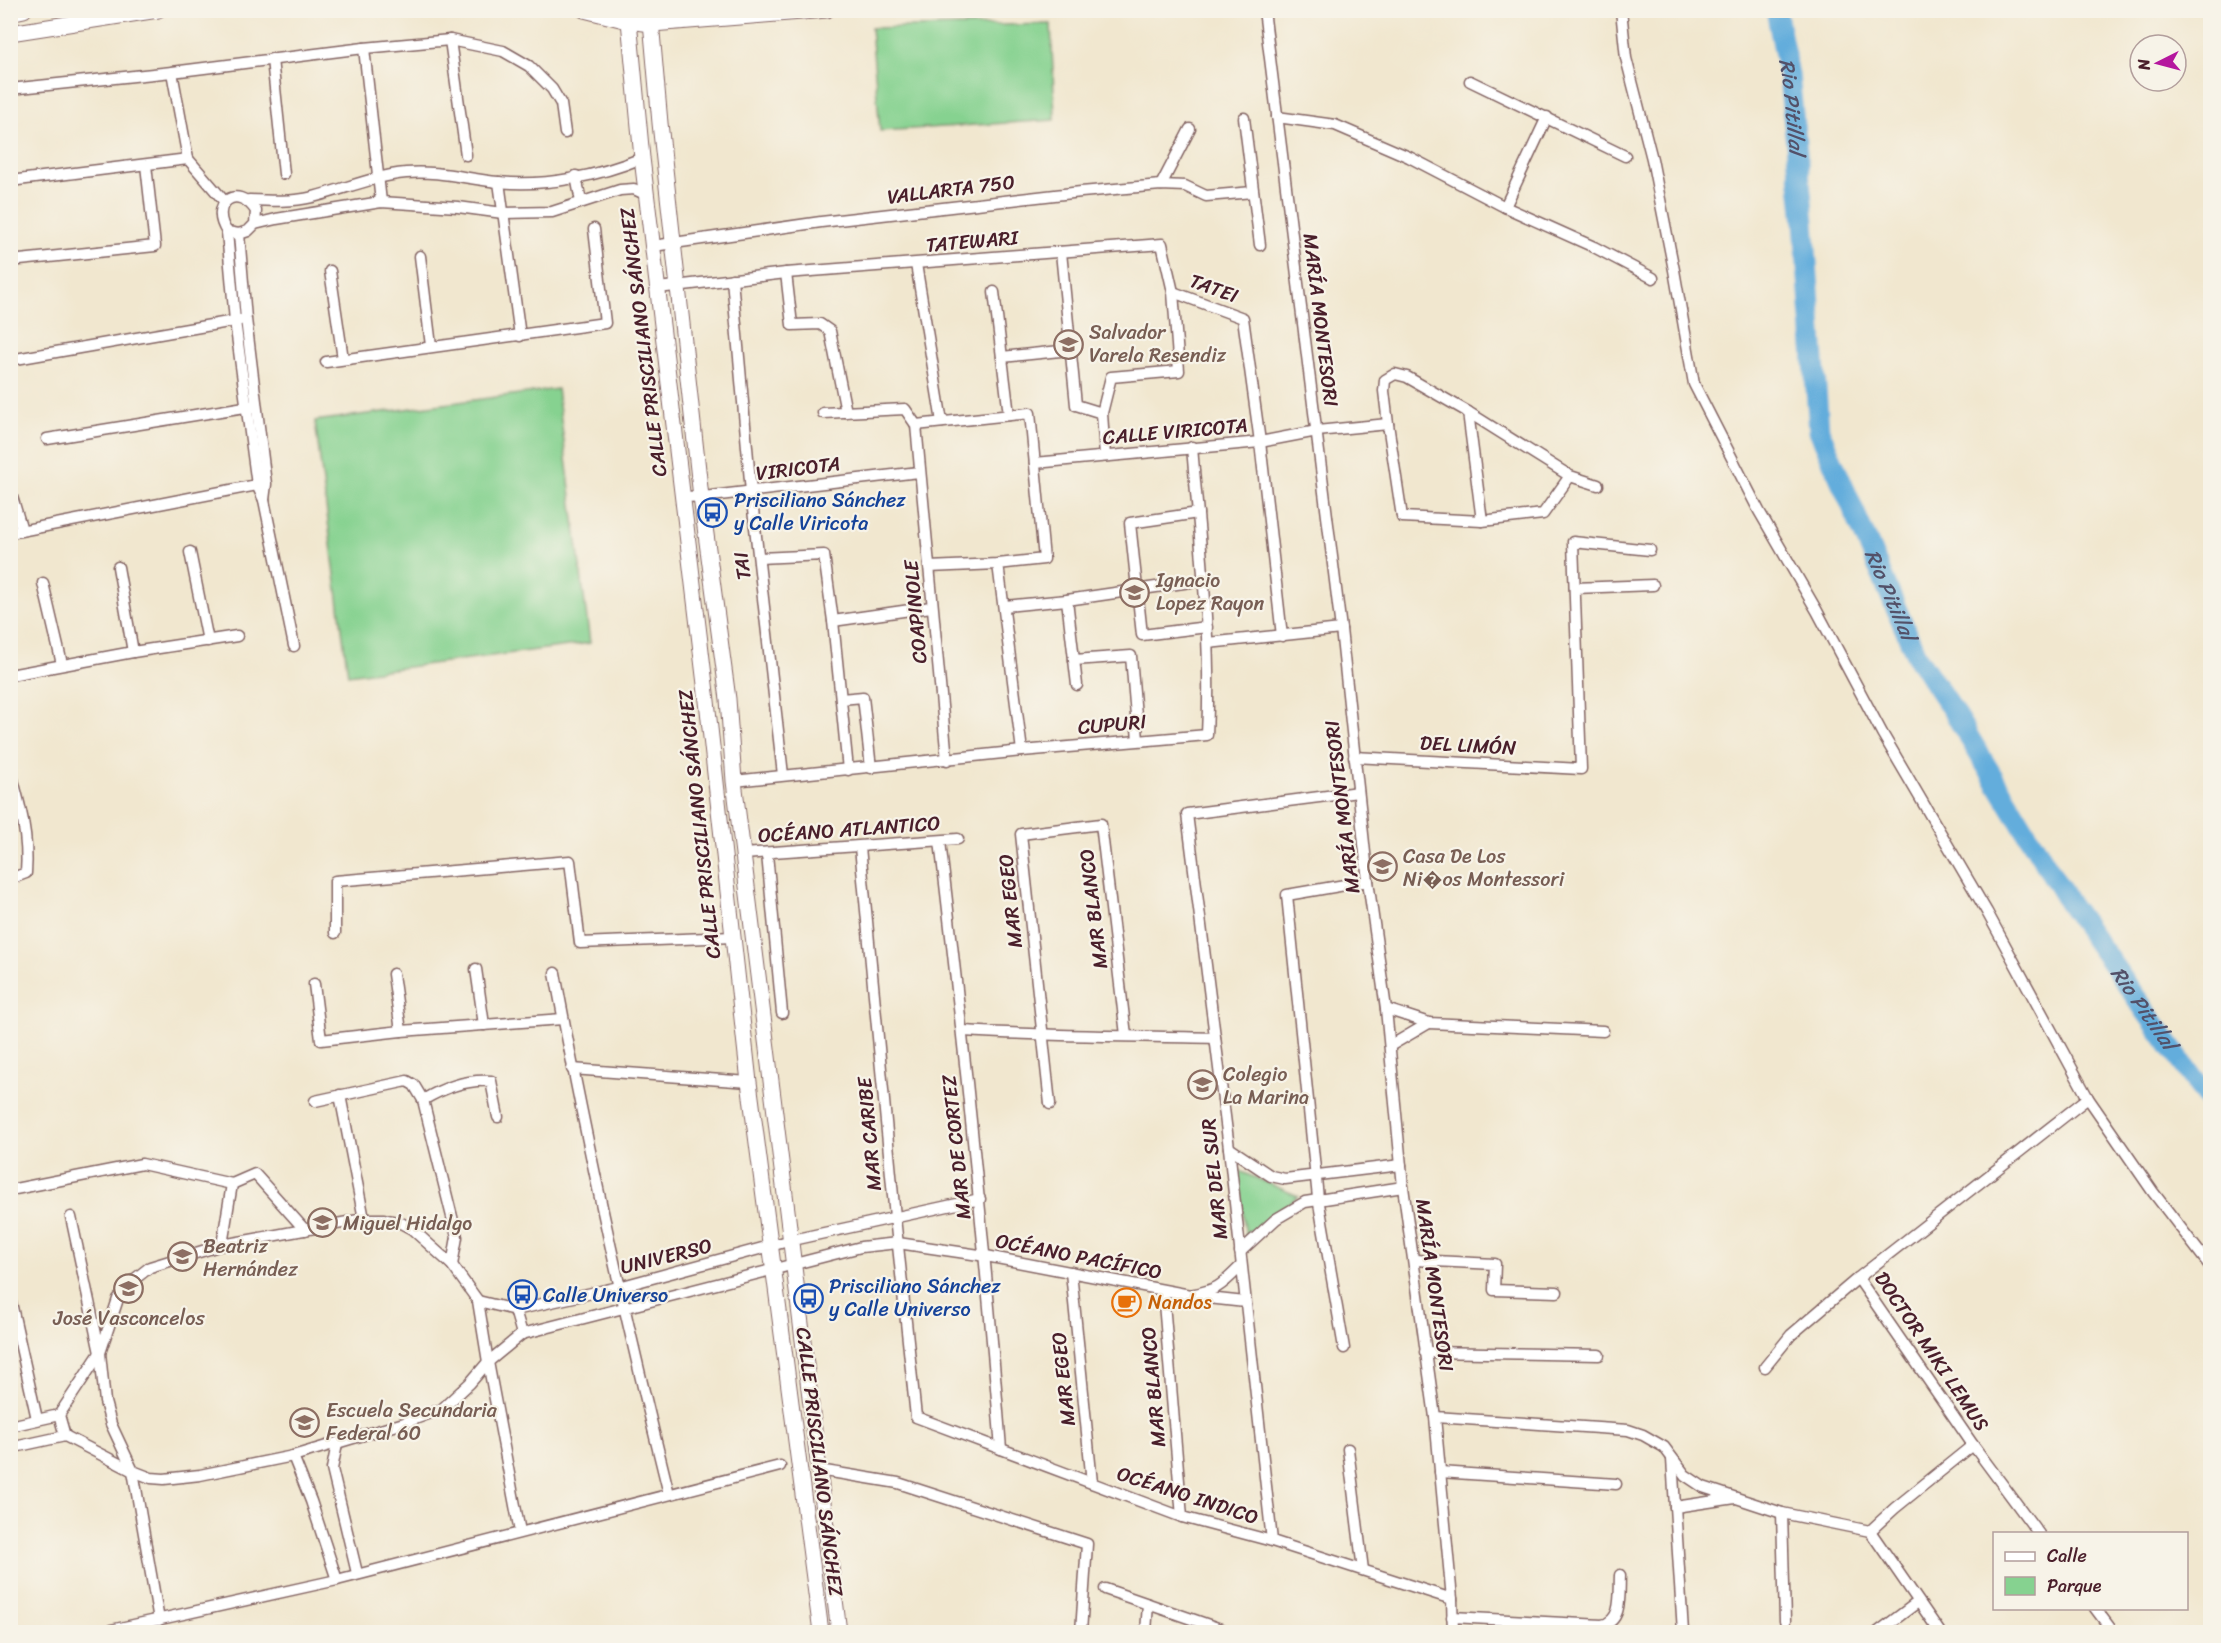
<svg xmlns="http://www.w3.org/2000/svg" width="2221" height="1643" viewBox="0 0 2221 1643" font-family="Sriracha,sans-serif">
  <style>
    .park { fill: #86d290; stroke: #68785e; stroke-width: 1.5 }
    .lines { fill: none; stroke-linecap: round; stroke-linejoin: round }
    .river { stroke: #64addc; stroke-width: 21 }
    .minor-casing { stroke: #846564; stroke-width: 13 }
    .secondary-casing { stroke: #846564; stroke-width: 17 }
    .minor { stroke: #fff; stroke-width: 10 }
    .secondary { stroke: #fff; stroke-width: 15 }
    .labels { text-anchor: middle; stroke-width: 4.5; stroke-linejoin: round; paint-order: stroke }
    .street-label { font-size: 20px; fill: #4a1f2b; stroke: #f7f3e8 }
    .education-label { font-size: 20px; fill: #785e54; stroke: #f7f3e8; text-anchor: start }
    .transit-label { font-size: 20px; fill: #164399; stroke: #f7f3e8; text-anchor: start }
    .food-label { font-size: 20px; fill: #c56008; stroke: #f7f3e8; text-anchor: start }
    .water-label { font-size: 21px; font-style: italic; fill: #535169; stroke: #f7f3e8 }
  </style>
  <rect width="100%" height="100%" fill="#f7f3e8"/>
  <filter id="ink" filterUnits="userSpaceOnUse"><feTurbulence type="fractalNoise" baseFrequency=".0167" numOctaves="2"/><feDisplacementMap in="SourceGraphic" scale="12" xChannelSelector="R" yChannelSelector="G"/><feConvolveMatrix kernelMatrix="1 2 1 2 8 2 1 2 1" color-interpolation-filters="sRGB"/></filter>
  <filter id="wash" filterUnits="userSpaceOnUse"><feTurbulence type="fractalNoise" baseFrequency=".008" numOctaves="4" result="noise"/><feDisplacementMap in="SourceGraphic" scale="24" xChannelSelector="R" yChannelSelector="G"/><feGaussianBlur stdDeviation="1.35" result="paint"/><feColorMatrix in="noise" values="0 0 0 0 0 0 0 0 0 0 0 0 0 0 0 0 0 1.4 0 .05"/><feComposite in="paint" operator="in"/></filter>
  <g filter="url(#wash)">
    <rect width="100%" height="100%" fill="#f1e7cf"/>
    <g class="park">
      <path d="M1051 24 1055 120 880 131 871 28Z"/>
      <path d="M557 389 590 643 348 675 315 421Z"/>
      <path d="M1237 1170 1298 1196 1246 1237Z"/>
    </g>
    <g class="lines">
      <path class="river" id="s1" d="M1776 10 1789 75 1804 222 1819 430 1917 657 1955 714 2069 903 2210 1102"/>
    </g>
  </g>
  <g filter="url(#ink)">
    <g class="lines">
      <defs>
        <g id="minor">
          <path d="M1264 10 1341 629 1368 881 1386 1009 1403 1187 1435 1417 1452 1599 1453 1632"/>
          <path d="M1621 10 1626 58 1652 159 1674 270 1694 384 1759 511 1817 611 1882 733 1987 912 2088 1098 2153 1192 2210 1266"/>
          <path d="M450 40 466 155"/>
          <path d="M364 48 381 202"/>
          <path d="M272 59 284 174"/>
          <path d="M172 72 188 159"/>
          <path d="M1470 81 1625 156"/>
          <path d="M10 89 172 72 364 48 450 40 503 51 529 66 552 89 561 104 565 133"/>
          <path d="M1277 117 1335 125 1409 157 1505 207 1594 247 1653 278"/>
          <path d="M1244 118 1260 245"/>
          <path d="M576 176 581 202"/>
          <path d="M10 181 188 159 225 202"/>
          <path d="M499 182 520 336"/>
          <path d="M1161 185 1190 129"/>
          <path d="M249 200C271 201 292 202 313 197 345 189 374 176 406 173 437 170 467 179 498 182 545 187 599 176 642 158"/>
          <path d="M1505 207 1547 117"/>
          <path d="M255 224 256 211C237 182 208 204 227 232L239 234 248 231 255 224 276 219 381 202 458 207 503 213 552 212 620 190 634 189 647 195"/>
          <path d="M227 232 235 321 257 485 264 500 294 646"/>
          <path d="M239 234 246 319 266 484 264 500"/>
          <path d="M653 246 821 222 1081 192 1161 185 1185 186 1206 196 1253 192"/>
          <path d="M1061 252 1076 405 1102 413 1105 456"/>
          <path d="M420 256 431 346"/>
          <path d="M10 261 155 246 146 165"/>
          <path d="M916 264 942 422"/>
          <path d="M330 271 343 359"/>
          <path d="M786 273 792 325 820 324 830 331 846 412"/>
          <path d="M732 279 751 492 783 775"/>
          <path d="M658 288 786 273 1162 244 1173 292 1179 371 1111 377 1102 413"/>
          <path d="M994 292 1009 415"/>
          <path d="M1173 292 1243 318 1260 442 1282 636"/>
          <path d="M1002 357 1070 350"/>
          <path d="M10 360 240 320"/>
          <path d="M326 362 605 323 594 229"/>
          <path d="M1468 412 1482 521"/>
          <path d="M823 413 905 409 916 425"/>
          <path d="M916 425 1030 413 1044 559 998 564 929 567"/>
          <path d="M916 425 947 760"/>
          <path d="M47 439 251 406"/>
          <path d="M1035 463 1260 442 1317 431 1388 424"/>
          <path d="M1570 476 1543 514 1482 521 1402 517 1388 424 1384 391 1385 380 1395 374 1407 377 1468 412 1570 476 1598 485"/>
          <path d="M10 490 22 530"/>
          <path d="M682 497 711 496 919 472"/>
          <path d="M1198 513 1130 523 1142 635 1207 627"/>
          <path d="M10 533 262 484"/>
          <path d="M190 552 208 641"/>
          <path d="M759 558 824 555 833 621 848 770"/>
          <path d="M998 564 1022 751"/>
          <path d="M118 567 133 652"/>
          <path d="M43 583 62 664"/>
          <path d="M1575 588 1653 585"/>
          <path d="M1067 600 1077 685"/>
          <path d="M1005 606 1067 600 1204 580"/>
          <path d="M833 621 931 607"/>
          <path d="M1208 643 1341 629"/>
          <path d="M1074 660 1131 656 1138 740"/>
          <path d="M10 675 133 652 237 636"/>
          <path d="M841 699 863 697 871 768"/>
          <path d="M1354 757 1581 769 1573 542 1650 550"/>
          <path d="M10 769C20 805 29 836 26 873L10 879"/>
          <path d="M734 781 1022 751 1207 735C1212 639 1200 543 1192 447"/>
          <path d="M940 841C964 1044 985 1246 1001 1449"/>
          <path d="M860 847 895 1217 916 1417 1182 1517 1272 1541 1452 1599"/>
          <path d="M744 854 958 839"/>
          <path d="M767 854 782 1013"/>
          <path d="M335 933V881L570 861 580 943 733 937"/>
          <path d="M476 969 484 1025"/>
          <path d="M555 973C587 1148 626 1321 669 1494"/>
          <path d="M393 974 401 1031"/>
          <path d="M314 984 321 1040 401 1031 563 1019"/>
          <path d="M1386 1009 1429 1023 1603 1031"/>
          <path d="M963 1031C1047 1036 1131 1036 1215 1038"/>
          <path d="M1390 1046 1429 1023"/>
          <path d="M572 1069 749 1082"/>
          <path d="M340 1095 364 1219"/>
          <path d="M423 1100C443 1088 468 1079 491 1081L498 1117"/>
          <path d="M315 1101 407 1081 414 1085 423 1100 457 1237 452 1265"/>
          <path d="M1050 1104 1021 834 1101 824 1126 1035"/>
          <path d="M1229 1148 1271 1176 1285 1179 1401 1165"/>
          <path d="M232 1184 255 1174 305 1230"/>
          <path d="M10 1190 142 1164 232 1184 222 1245"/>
          <path d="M71 1217 100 1353 105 1402 111 1424 133 1471 159 1620"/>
          <path d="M1240 1252 1276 1219 1305 1202 1403 1187"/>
          <path d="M1414 1260 1495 1264 1494 1290 1557 1292"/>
          <path d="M1071 1272 1092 1483"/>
          <path d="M1163 1291 1182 1517"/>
          <path d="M1199 1297 1245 1302"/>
          <path d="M10 1298 37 1419"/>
          <path d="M478 1301 515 1310 619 1287 792 1240 980 1199"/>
          <path d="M515 1310 522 1334"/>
          <path d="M1344 1348 1318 1198 1287 895 1368 881"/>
          <path d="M1425 1352 1599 1355"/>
          <path d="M1765 1367 1791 1335 1858 1278"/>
          <path d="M59 1415 65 1436"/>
          <path d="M1435 1417 1628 1430 1643 1435 1664 1447 1685 1475 1703 1487 1782 1513 1870 1531 1895 1508 1973 1445"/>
          <path d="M10 1426 59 1415 100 1353 118 1299 136 1278 150 1267 222 1245 364 1219H384L401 1223 412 1229 452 1265 478 1301 488 1362 520 1532"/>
          <path d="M337 1444 332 1469 357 1573"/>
          <path d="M10 1448 65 1436 133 1471 151 1478 164 1479 200 1475 293 1456 404 1423 442 1409 470 1383 488 1362 522 1334 861 1247 898 1243 986 1256 1190 1295C1218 1290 1221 1286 1241 1266"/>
          <path d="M1348 1449 1363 1570"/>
          <path d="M293 1456 311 1501 337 1580"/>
          <path d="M1672 1459 1683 1632"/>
          <path d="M819 1470 898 1483 1087 1544 1081 1632"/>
          <path d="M1440 1472 1616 1484"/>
          <path d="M1675 1507 1735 1498"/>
          <path d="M1782 1513 1785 1621"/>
          <path d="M1870 1531 1939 1631"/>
          <path d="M2039 1534 1973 1445 1858 1278 2088 1098"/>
          <path d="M1272 1541 1229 1148 1187 814 1358 792"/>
          <path d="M1105 1589 1229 1632"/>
          <path d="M2095 1608 2113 1632"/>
          <path d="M1452 1617 1602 1625C1623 1621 1619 1594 1620 1575"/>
          <path d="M102 1632 337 1580 780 1466"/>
          <path d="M1146 1632 1148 1604"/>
          <path d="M1878 1632 1918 1602"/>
        </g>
        <g id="secondary">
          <path d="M584 10 628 21 652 24 827 10"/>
          <path d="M628 10 642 158 707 701 749 1082 821 1632"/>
          <path d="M650 10 660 123 701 497 728 699 734 781 839 1632"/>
          <path d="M10 13 24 10"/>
          <path d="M10 33 158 10"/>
        </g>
      </defs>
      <use href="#minor" class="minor-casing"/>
      <use href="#secondary" class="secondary-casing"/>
      <use href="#minor" class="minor"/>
      <use href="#secondary" class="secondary"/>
    </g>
  </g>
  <defs>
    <symbol id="school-ring" viewBox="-11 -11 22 22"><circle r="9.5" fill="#f7f3e8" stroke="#8d6e63" stroke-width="1.5"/><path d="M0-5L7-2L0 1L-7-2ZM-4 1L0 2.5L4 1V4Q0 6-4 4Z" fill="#8d6e63"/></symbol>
    <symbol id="bus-ring" viewBox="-11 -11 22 22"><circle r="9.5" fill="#f7f3e8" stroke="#1a4fb4" stroke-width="1.5"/><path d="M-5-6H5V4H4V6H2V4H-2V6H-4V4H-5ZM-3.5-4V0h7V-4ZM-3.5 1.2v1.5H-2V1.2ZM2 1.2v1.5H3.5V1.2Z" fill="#1a4fb4"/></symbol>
    <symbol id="university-ring" viewBox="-11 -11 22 22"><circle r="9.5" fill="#f7f3e8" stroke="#8d6e63" stroke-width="1.5"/><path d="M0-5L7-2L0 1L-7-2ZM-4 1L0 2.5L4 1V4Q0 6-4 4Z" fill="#8d6e63"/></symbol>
    <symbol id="cafe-ring" viewBox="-11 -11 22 22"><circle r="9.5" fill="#f7f3e8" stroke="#e8710a" stroke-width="1.5"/><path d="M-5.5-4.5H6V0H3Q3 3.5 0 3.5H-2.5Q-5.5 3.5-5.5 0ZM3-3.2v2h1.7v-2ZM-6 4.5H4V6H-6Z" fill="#e8710a"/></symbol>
  </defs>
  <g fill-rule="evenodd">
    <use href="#school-ring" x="1052" y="328" width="33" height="33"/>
    <use href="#bus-ring" x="696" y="496" width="33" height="33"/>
    <use href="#school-ring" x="1118" y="576" width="33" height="33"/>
    <use href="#school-ring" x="1366" y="850" width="33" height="33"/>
    <use href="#university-ring" x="1186" y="1068" width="33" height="33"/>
    <use href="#school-ring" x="306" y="1206" width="33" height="33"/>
    <use href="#school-ring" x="166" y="1240" width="33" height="33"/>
    <use href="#school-ring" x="112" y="1272" width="33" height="33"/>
    <use href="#bus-ring" x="506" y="1278" width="33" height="33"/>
    <use href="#bus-ring" x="792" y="1282" width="33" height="33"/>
    <use href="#cafe-ring" x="1110" y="1286" width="33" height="33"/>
    <use href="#school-ring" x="288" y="1406" width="33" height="33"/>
  </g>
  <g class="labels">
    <g class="street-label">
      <text transform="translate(951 189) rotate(-7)" y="7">VALLARTA 750</text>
      <text transform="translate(972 241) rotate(-5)" y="7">TATEWARI</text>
      <text transform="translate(1214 288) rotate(20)" y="7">TATEI</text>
      <text transform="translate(1321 320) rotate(83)" y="7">MARÍA MONTESORI</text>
      <text transform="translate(643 342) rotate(-97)" y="7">CALLE PRISCILIANO SÁNCHEZ</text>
      <text transform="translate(1175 431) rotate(-5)" y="7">CALLE VIRICOTA</text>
      <text transform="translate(798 468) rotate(-7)" y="7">VIRICOTA</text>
      <text transform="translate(742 566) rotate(-97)" y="7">TAI</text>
      <text transform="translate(915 612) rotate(-95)" y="7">COAPINOLE</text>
      <text transform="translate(1112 724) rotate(-5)" y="7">CUPURI</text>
      <text transform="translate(1468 745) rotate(3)" y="7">DEL LIMÓN</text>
      <text transform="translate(1342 807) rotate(-97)" y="7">MARÍA MONTESORI</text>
      <text transform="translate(699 824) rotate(-96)" y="7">CALLE PRISCILIANO SÁNCHEZ</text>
      <text transform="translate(849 829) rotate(-4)" y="7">OCÉANO ATLANTICO</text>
      <text transform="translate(1010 901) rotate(-96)" y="7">MAR EGEO</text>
      <text transform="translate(1093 909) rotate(-97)" y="7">MAR BLANCO</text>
      <text transform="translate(869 1134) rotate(-95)" y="7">MAR CARIBE</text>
      <text transform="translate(956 1147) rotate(-96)" y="7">MAR DE CORTEZ</text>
      <text transform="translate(1214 1179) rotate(-96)" y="7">MAR DEL SUR</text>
      <text transform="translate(666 1256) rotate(-14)" y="7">UNIVERSO</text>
      <text transform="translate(1079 1256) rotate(11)" y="7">OCÉANO PACÍFICO</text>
      <text transform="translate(1435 1285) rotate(82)" y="7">MARÍA MONTESORI</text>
      <text transform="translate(1932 1351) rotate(56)" y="7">DOCTOR MIKI LEMUS</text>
      <text transform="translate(1063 1379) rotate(-96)" y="7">MAR EGEO</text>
      <text transform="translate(1153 1387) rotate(-95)" y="7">MAR BLANCO</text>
      <text transform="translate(820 1462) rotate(83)" y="7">CALLE PRISCILIANO SÁNCHEZ</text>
      <text transform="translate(1188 1495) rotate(18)" y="7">OCÉANO INDICO</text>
    </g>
    <g class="education-label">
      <text x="1089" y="339">Salvador<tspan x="1089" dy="23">Varela Resendiz</tspan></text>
      <text x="1156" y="587">Ignacio<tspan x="1156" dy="23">Lopez Rayon</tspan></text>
      <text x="1403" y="863">Casa De Los<tspan x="1403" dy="23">Ni�os Montessori</tspan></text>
      <text x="1223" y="1081">Colegio<tspan x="1223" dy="23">La Marina</tspan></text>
      <text x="343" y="1230">Miguel Hidalgo</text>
      <text x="203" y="1253">Beatriz<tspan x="203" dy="23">Hernández</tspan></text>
      <text x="129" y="1325" text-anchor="middle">José Vasconcelos</text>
      <text x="326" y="1417">Escuela Secundaria<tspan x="326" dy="23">Federal 60</tspan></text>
    </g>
    <g class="transit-label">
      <text x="734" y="507">Prisciliano Sánchez<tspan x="734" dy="23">y Calle Viricota</tspan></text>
      <text x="829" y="1293">Prisciliano Sánchez<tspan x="829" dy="23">y Calle Universo</tspan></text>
      <text x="543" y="1302">Calle Universo</text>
    </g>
    <g class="food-label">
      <text x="1148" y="1309">Nandos</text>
    </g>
    <g class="water-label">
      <text dy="7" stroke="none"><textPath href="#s1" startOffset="98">Rio Pitillal</textPath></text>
      <text dy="7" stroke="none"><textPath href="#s1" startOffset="602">Rio Pitillal</textPath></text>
      <text dy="7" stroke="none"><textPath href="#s1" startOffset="1088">Rio Pitillal</textPath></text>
    </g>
  </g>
  <rect width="2221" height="1643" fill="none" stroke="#f7f3e8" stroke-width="36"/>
  <rect x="1993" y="1532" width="195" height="78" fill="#f7f3e8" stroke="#b29e9c" stroke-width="1.5"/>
  <rect x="2005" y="1552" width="30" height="9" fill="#ffffff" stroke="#b29e9c" stroke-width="1.5"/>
  <text x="2047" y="1562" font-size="18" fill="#4a1f2b">Calle</text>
  <rect x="2005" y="1577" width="30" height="18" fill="#86d290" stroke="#b29e9c" stroke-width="1.5"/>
  <text x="2047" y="1592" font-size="18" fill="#4a1f2b">Parque</text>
  <g transform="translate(2158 63) rotate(264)"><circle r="28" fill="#f7f3e8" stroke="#b29e9c" stroke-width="1.5"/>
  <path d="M0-4.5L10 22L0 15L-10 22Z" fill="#b5179e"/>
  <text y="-9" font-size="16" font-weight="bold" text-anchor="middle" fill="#4a1f2b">N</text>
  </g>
</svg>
